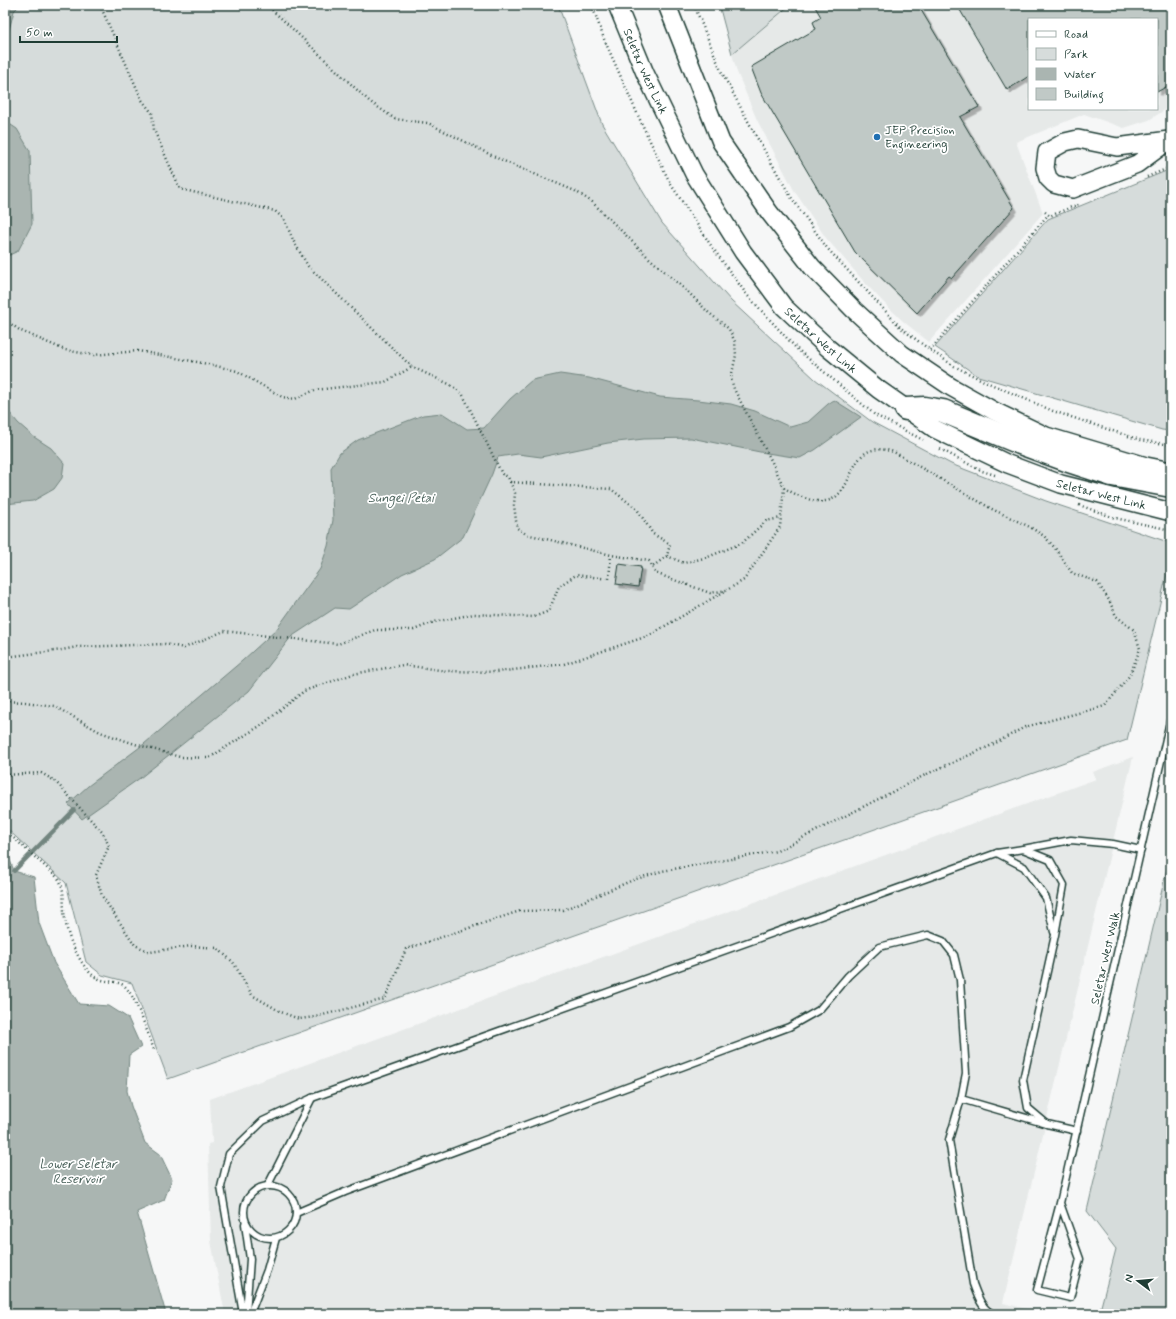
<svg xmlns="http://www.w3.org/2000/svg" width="1176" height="1319" viewBox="0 0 1176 1319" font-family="Mynerve,sans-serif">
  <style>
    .built { fill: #e6e9e8; fill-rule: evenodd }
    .green { fill: #d6dcdb; stroke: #7a8c88 }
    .water { fill: #aab5b1; stroke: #72857f }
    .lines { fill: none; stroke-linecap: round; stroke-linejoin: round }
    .stream { stroke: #72857f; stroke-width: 4 }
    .building { fill: #c0c9c6; stroke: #1f3d34; filter: url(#shadow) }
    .lane-casing { stroke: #1f3d34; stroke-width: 9 }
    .secondary-casing { stroke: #1f3d34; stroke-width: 20 }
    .highway-casing { stroke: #1f3d34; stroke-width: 25 }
    .path { stroke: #1f3d34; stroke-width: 2.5; stroke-dasharray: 1 3; stroke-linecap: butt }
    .lane { stroke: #fff; stroke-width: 6 }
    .secondary { stroke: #fff; stroke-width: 17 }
    .highway { stroke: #fff; stroke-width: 22 }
    .poi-dot { fill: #1f6fb2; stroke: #fff; stroke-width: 1.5 }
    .labels { text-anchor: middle; stroke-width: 3.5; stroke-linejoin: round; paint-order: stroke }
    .street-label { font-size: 12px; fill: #1f3d34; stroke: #fff }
    .poi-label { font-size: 12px; fill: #1f3d34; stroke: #fff; text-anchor: start }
    .water-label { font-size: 13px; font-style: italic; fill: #49615a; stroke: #fff }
  </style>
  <defs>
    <filter id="shadow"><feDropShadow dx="3.5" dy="3.5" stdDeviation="0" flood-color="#0004"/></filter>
  </defs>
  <rect width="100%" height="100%" fill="#f6f7f7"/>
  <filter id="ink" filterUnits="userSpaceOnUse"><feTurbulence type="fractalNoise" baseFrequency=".025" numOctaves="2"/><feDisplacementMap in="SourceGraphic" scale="8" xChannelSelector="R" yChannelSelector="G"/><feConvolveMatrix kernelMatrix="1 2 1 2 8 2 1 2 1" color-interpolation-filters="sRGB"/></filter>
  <g filter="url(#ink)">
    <g class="built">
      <path d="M790 5H1171V106L1149 120 1124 128 1084 114 1016 142 1043 213 929 342 904 322 883 302 866 284 826 238 795 192 757 120 737 72 732 54ZM1029 19H1157V109H1029Z"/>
      <path d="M1133 757 1003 1303 1046 1314H225L211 1241 208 1144 212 1143 210 1099 1096 779 1093 772Z"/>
    </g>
    <g class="green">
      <path d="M5 5H558L602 124 662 223 731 301 815 379 872 422 951 464 1046 501 1171 543V557L1127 740 168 1079 132 983 102 975 86 962 66 883 5 827Z"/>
      <path d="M719 5H790L732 54Z"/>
      <path d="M1171 169V431L1162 430 978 376 935 347 1048 219Z"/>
      <path d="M1171 851V1314H1099L1116 1249 1087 1211Z"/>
    </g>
    <g class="water">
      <path d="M5 5H20L14 11 5 45Z"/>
      <path d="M5 121 17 129 30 151 32 224 18 251 5 257Z"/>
      <path d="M560 374 589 378 660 397 698 400 731 404 755 411 790 427 808 422 828 404 834 400 861 417 815 450 800 458 760 452 691 438 644 439 608 443 541 457 518 454 498 457 492 474 463 537 435 559 402 574 349 609 335 608 291 637 249 691 140 778 82 819 68 804 88 786 144 744 242 661 276 630 320 569 328 546 333 520 331 468 340 453 358 440 423 415 442 413 467 429 484 428 510 399 532 380Z"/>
      <path d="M5 407 18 423 34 437 51 448 64 463 62 478 54 489 33 501 5 504Z"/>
      <path d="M5 847 14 871 34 877 39 923 54 963 79 1004 109 1006 128 1018 141 1047 129 1055 127 1091 131 1106 145 1143 160 1154 172 1179 164 1200 137 1212 166 1314H5Z"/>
    </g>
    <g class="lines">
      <path class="stream" d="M14 871 74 810"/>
    </g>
    <g class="building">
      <path d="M814 5H918L979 107 960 117 1014 208 952 278 949 276 917 313 855 252 761 93 751 67 816 29 813 22 821 17Z"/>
      <path d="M957 5H1171V84L1157 92V19H1029V76L1007 90Z"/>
      <path d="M619 564 641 567 638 587 616 584Z"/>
    </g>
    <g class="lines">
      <defs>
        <g id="lane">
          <path d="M1023 849 1071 840 1113 844 1141 850"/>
          <path d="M997 853 1024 867 1046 898 1054 932"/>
          <path d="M961 1099 1047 1124 1077 1131"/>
          <path d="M268 1185 312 1098"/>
          <circle cx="270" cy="1212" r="26"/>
          <path d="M1060 1203 1080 1259 1070 1298 1037 1290 1060 1203 1171 717"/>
          <path d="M296 1213 345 1192 789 1027 819 1010 848 976 879 947 928 935 943 941 954 955 960 980 966 1073 961 1099 949 1140 973 1284C977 1294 981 1309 993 1314"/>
          <path d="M245 1224 250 1259 246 1314"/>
          <path d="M243 1314 221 1187 229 1154 263 1121 312 1098 997 853 1023 849 1050 860 1064 885 1055 935 1023 1080 1028 1108 1047 1124"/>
          <path d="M250 1314 267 1270 276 1238"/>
        </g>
        <g id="secondary">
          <path id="s1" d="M617 5 645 73 694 174 743 252 784 307 828 348 878 389 935 429 1008 464 1061 484 1171 512"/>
          <path d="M667 5 721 142 769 212 812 267 854 310 902 354 951 387 994 411 1046 436 1146 466 1171 471"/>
          <path d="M1169 140 1117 147 1078 139 1065 142 1047 152 1045 168 1048 178 1054 184 1073 189 1137 164 1171 139"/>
        </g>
        <path id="highway" d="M906 409 925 408 943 411 1020 443 1069 461 1112 475 1171 486"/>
      </defs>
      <use href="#lane" class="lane-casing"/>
      <use href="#secondary" class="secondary-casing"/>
      <use href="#highway" class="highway-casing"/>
      <g class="path">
        <path d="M100 5 142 100 152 113 154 130 180 189 275 211 284 219 294 242 308 266 412 367 449 384 462 393 502 474 508 477 515 493 514 505 517 528 526 534 611 555 649 561 655 573 710 593 727 590 744 580 780 527 784 488 774 466 734 389 731 378 736 355 735 342 729 329 708 312 688 292 648 257 592 202 575 191 499 159 428 123 395 119 369 101 267 5"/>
        <path d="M592 5 604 39 641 122 670 183 712 247 747 295 797 349 875 415 923 440"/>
        <path d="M694 5 722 73 755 134 791 197 827 248 901 328 930 350 954 366 984 381 1053 411 1140 440 1171 445"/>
        <path d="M1147 177 1171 167"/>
        <path d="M1045 212 1050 216 1081 203"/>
        <path d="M5 320 21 331 65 350 93 355 138 351 208 364 237 371 282 397 295 399 315 390 385 382 412 367"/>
        <path d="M930 350 1048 215"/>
        <path d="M940 449 982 471 995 475"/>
        <path d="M510 482 611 489 637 509 653 534 670 544 667 556 652 567"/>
        <path d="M1079 505 1115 518 1171 530"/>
        <path d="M667 556 684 563 708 557 742 543 766 521 781 518"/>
        <path d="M5 657 62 650 77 647 165 644 184 648 224 631 338 644 375 630H414L434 622 474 614 534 617 549 611 559 586 576 575 609 579 611 555"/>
        <path d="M5 701 25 702 54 706 100 732 135 744 180 757 209 758 263 724 304 691 353 674 403 665 447 671 496 672 564 664 648 636 725 591"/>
        <path d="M5 775 41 773 55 781 103 833 109 846 96 875 102 896 135 945 150 952 191 946 217 948 233 962 252 995 281 1012 299 1019 315 1017 385 999 406 949 520 911 563 910 633 880 662 871 777 851 929 773 990 746 1025 727 1105 706 1130 675 1140 649 1134 630 1116 616 1109 600 1097 582 1072 573 1055 548 1044 536 1030 527 992 509 894 452C887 450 880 448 873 450 846 455 853 505 818 501 806 500 795 494 784 488"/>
        <path d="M5 830 58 878C65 889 63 898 64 911 65 924 69 940 76 952 81 962 90 977 102 980 109 982 117 981 123 985 134 991 149 1037 154 1050"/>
      </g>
      <use href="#lane" class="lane"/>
      <use href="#secondary" class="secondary"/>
      <use href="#highway" class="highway"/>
    </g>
  </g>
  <circle class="poi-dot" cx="877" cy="137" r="4"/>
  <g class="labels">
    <g class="street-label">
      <text dy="4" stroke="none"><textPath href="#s1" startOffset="72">Seletar West Link</textPath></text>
      <text dy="4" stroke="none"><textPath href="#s1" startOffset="396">Seletar West Link</textPath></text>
      <text dy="4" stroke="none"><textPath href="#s1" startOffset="720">Seletar West Link</textPath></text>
      <text transform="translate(1105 958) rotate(-77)" y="4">Seletar West Walk</text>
    </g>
    <g class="poi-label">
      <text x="885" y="134">JEP Precision<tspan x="885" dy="14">Engineering</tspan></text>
    </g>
    <g class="water-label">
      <text x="401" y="502">Sungei Petai</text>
      <text x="78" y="1168">Lower Seletar<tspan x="78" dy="15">Reservoir</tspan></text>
    </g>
  </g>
  <rect width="1176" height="1319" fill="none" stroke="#fff" stroke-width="20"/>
  <rect x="10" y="10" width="1156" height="1299" fill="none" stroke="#1f3d34" stroke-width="1.5" filter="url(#ink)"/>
  <rect x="1028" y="18" width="130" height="92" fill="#ffffff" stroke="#a5b1ae"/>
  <rect x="1036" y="31" width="20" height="6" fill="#ffffff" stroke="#a5b1ae"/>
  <text x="1064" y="38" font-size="12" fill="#1f3d34">Road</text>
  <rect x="1036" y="48" width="20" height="12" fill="#d6dcdb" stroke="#a5b1ae"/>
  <text x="1064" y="58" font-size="12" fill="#1f3d34">Park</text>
  <rect x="1036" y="68" width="20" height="12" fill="#aab5b1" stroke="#a5b1ae"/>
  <text x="1064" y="78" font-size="12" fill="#1f3d34">Water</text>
  <rect x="1036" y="88" width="20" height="12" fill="#c0c9c6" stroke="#a5b1ae"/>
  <text x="1064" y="98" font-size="12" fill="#1f3d34">Building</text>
  <g transform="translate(1138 1281) rotate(286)" stroke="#ffffff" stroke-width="3" paint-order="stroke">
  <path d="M0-3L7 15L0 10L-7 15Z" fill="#1f3d34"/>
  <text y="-6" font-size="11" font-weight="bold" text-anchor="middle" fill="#1f3d34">N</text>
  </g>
  <path d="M20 36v6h97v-6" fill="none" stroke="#1f3d34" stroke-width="2"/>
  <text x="26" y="36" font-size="12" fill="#1f3d34" stroke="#ffffff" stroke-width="3" paint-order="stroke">50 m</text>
</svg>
